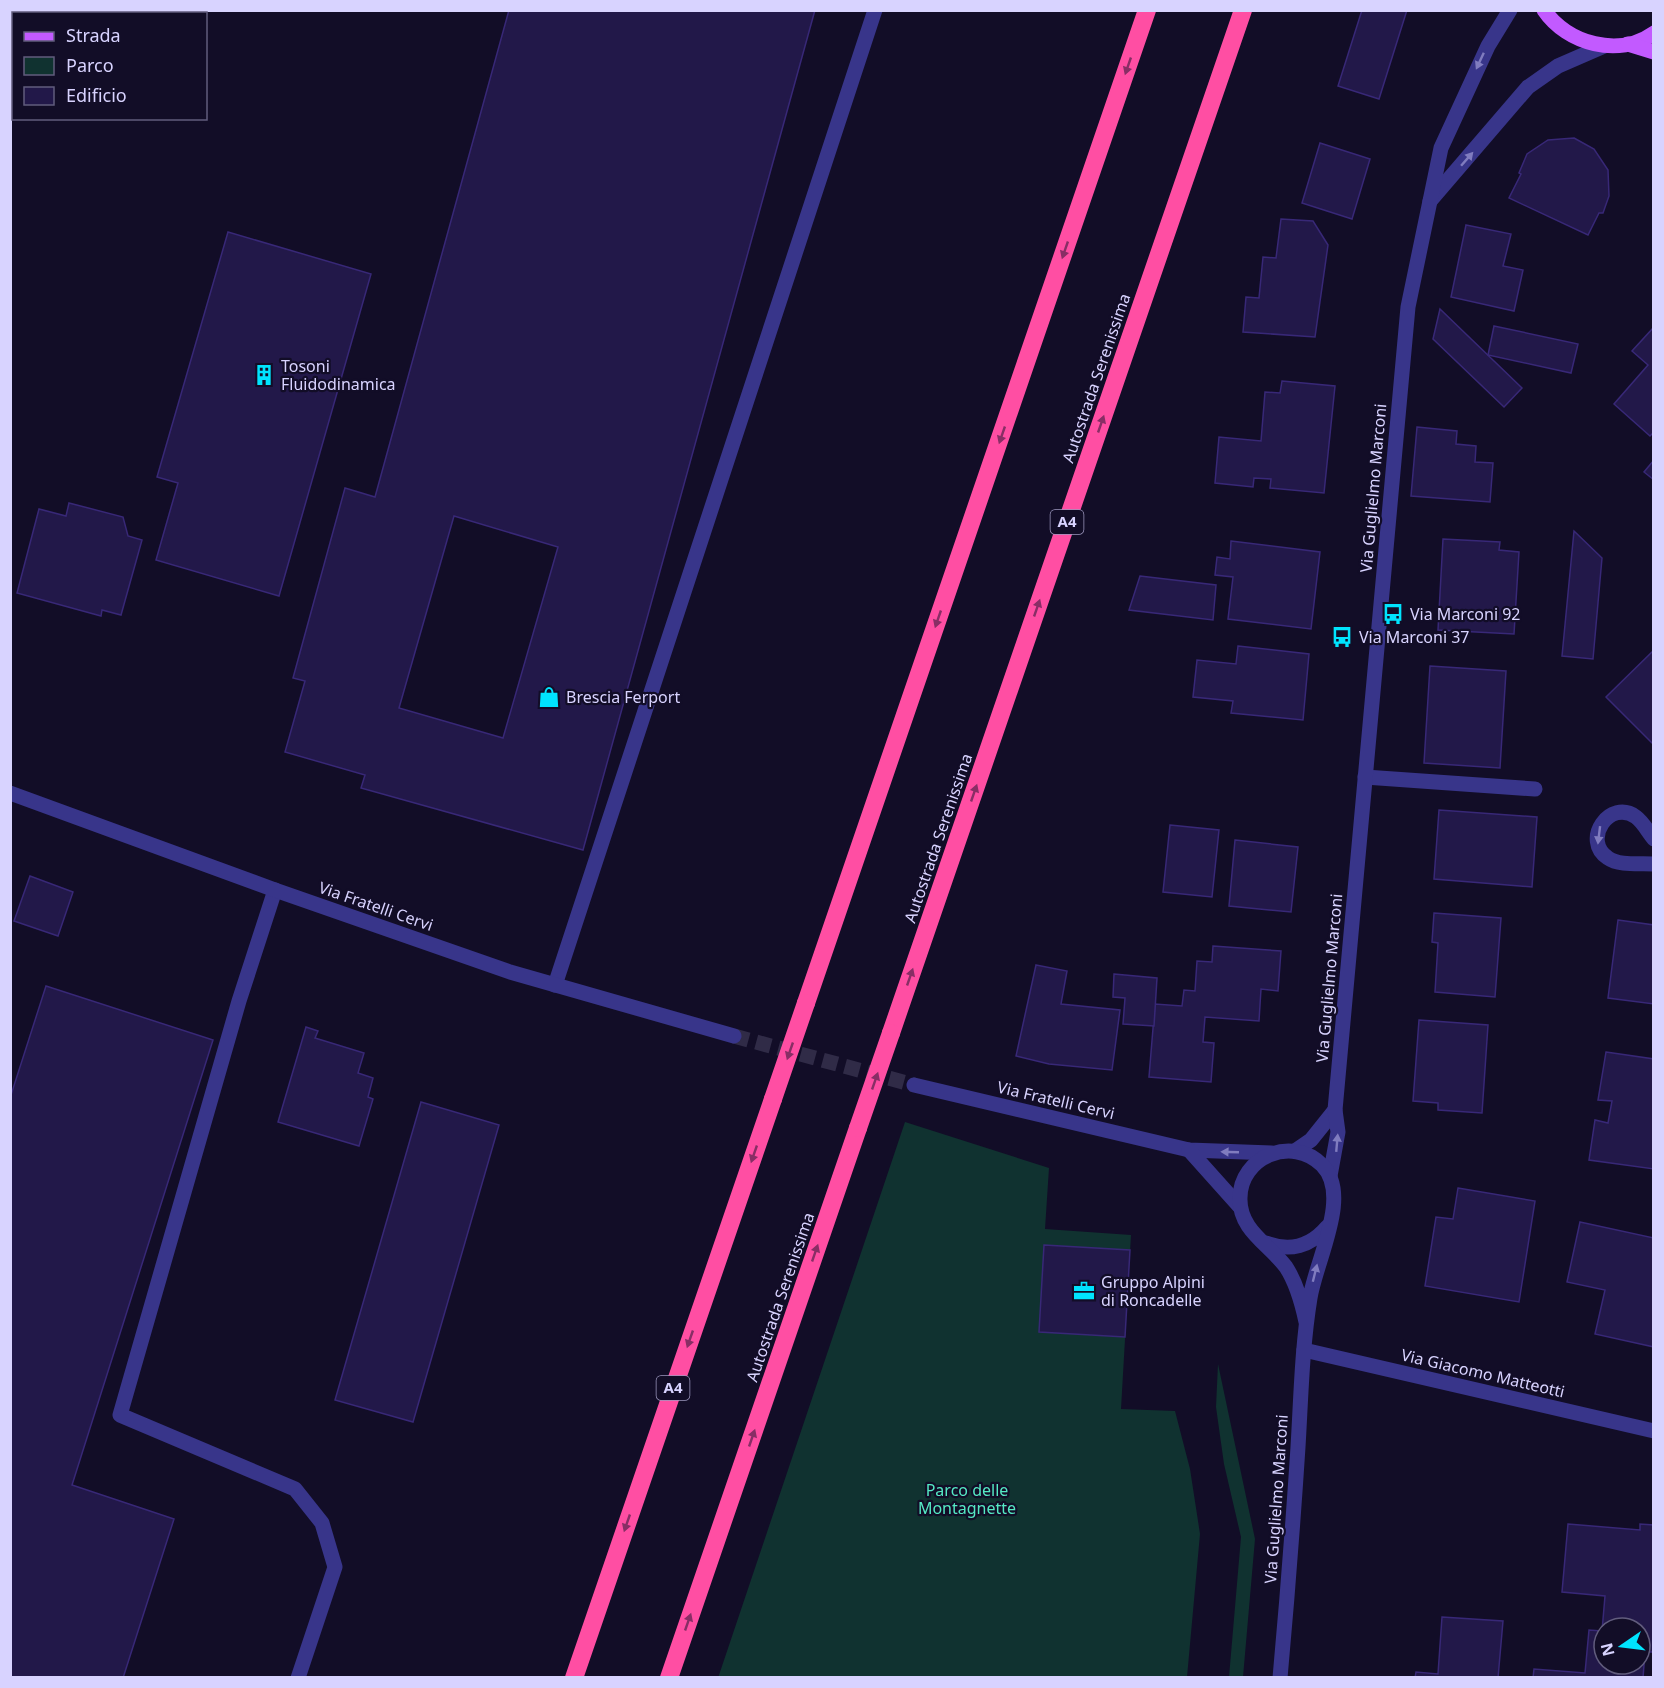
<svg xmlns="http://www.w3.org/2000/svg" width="1664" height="1688" viewBox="0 0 1664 1688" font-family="'Noto Sans',sans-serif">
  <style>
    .green { fill: #103230 }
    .building { fill: #221849; stroke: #382877; stroke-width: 1.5; fill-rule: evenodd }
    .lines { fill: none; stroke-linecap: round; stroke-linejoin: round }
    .minor-tunnel { stroke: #302b47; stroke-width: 15; stroke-dasharray: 15 8; stroke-linecap: butt }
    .service { stroke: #38358a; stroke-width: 15 }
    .minor { stroke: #38358a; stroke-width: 15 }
    .primary { stroke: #c25aff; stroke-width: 15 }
    .motorway { stroke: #ff4ea3; stroke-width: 18 }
    .motorway-bridge { stroke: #ff4ea3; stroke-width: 18 }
    .oneway { fill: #807cbf }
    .oneway2 { fill: #882e65 }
    .labels { text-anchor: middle; stroke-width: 4.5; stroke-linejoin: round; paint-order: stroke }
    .shield { fill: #120d27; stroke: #9d98be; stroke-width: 1.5 }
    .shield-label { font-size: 15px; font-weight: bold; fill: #d8d3ff }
    .poi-label { font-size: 16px; fill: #d8d3ff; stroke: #120d27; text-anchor: start }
    .street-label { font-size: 16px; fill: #d8d3ff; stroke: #120d27 }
    .park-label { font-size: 16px; fill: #55e9c4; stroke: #120d27 }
  </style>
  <rect width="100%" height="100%" fill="#120d27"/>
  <g class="green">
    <path d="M905 1122 1049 1168 1045 1229 1131 1235 1121 1409 1175 1411 1190 1469 1200 1534 1187 1677 718 1678Z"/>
    <path d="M1218 1364 1255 1539 1243 1677H1229L1241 1537 1224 1464 1216 1407Z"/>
  </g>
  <g class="building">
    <path d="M509 10H815L583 850 361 788 365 775 285 752 305 681 293 678 345 488 375 497ZM454 516 558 547 503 738 399 708Z"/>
    <path d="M1362 10H1407L1379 99 1338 86Z"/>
    <path d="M1574 138 1594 149 1608 170 1609 196 1603 213H1599L1588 235 1509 198 1521 174 1519 173 1527 154 1548 140Z"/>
    <path d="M1320 143 1370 159 1352 219 1302 203Z"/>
    <path d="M1281 219 1313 221 1328 245 1315 337 1243 332 1246 297 1259 298 1263 257 1276 258Z"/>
    <path d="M1466 225 1511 234 1503 266 1523 270 1514 311 1451 297Z"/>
    <path d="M228 232 371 274 279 596 156 560 178 483 157 477Z"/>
    <path d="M1440 309 1522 388 1504 407 1433 339Z"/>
    <path d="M1494 326 1578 344 1571 373 1488 355Z"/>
    <path d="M1654 327V432L1650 436 1614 404 1648 365 1632 351Z"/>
    <path d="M1282 381 1335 386 1324 493 1270 488 1271 479 1254 478 1253 487 1215 483 1219 437 1261 441 1265 392 1280 393Z"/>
    <path d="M1417 427 1457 431 1456 444 1476 446 1475 462 1493 463 1490 502 1411 496Z"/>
    <path d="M1654 460V480L1644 472Z"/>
    <path d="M69 503 123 517 128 536 142 540 121 615 102 610 101 616 17 593 39 509 66 516Z"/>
    <path d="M1574 531 1602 558 1593 659 1562 656Z"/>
    <path d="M1443 539 1500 542 1499 550 1519 552 1514 634 1438 630Z"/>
    <path d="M1231 541 1320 552 1311 629 1228 619 1233 577 1215 575 1217 557 1230 559Z"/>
    <path d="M1140 576 1216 585 1213 620 1129 610Z"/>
    <path d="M1238 646 1309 654 1303 720 1231 713 1233 701 1193 697 1197 660 1236 664Z"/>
    <path d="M1654 650V745L1606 697Z"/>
    <path d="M1430 666 1506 671 1500 768 1424 763Z"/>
    <path d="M1439 810 1537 817 1532 887 1434 879Z"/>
    <path d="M1170 825 1219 830 1212 897 1163 892Z"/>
    <path d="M1235 840 1298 847 1291 912 1229 906Z"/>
    <path d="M30 876 73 892 58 936 14 921Z"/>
    <path d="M1434 913 1501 918 1495 997 1435 992 1438 943 1432 942Z"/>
    <path d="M1618 920 1654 925V1004L1608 998Z"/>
    <path d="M1213 946 1281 951 1278 991 1261 989 1259 1021 1205 1017 1203 1042 1214 1043 1211 1082 1149 1077 1155 1004 1182 1006 1184 990 1195 991 1197 961 1212 962Z"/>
    <path d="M1036 965 1067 971 1061 1004 1120 1010 1112 1070 1049 1064 1016 1056Z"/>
    <path d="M1114 974 1157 978 1154 1026 1123 1024 1125 998 1113 997Z"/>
    <path d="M46 986 213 1040 72 1485 174 1519 123 1678H10V1098Z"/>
    <path d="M1419 1020 1488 1025 1482 1113 1438 1110V1103L1413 1101Z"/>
    <path d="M306 1027 318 1031 315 1038 364 1053 358 1073 373 1078 368 1097 373 1099 359 1146 278 1122Z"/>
    <path d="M1606 1052 1654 1059V1169L1589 1160 1595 1120 1608 1123 1612 1101 1598 1100Z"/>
    <path d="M421 1102 499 1125 413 1422 335 1400Z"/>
    <path d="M1458 1188 1535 1201 1519 1302 1425 1286 1436 1217 1453 1219Z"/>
    <path d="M1580 1222 1654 1238V1347L1595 1334 1605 1290 1567 1282Z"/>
    <path d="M1044 1245 1130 1250 1125 1337 1039 1332Z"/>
    <path d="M1568 1524 1640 1530V1524L1654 1525V1652H1645L1643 1678H1533L1534 1669 1585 1673 1589 1630 1602 1631 1605 1596 1562 1592ZM1604 1628H1640V1664H1604Z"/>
    <path d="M1442 1617 1503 1621 1498 1678H1415L1416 1672 1438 1674Z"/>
  </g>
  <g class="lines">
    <path class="minor-tunnel" d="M734 1036 914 1085"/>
    <g class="service">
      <path d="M275 890 239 1001 120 1415 295 1489 322 1523 335 1567 298 1678"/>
      <path d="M555 985 875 10"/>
    </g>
    <g class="minor">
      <path d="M1430 201 1528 87 1558 66 1604 46"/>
      <path d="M1365 777 1535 789"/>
      <path d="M10 793 275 890 510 972 734 1036"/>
      <path d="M1654 839C1648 832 1643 822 1636 817 1610 798 1581 840 1608 858 1619 866 1640 863 1654 864"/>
      <path d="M914 1085 1189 1150 1272 1153"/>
      <path d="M1189 1150 1240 1207"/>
      <path d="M1295 1151 1311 1140 1335 1110"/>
      <path d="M1330 1176 1338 1132 1335 1110 1408 307 1441 148 1488 46 1510 10"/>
      <path d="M1266 1243C1290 1252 1311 1246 1327 1227"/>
      <path d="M1304 1350 1654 1431"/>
      <path d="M1280 1678C1287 1601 1293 1524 1298 1447 1301 1397 1302 1347 1310 1298 1316 1260 1352 1195 1322 1165 1292 1135 1240 1157 1240 1198 1239 1230 1269 1244 1286 1267 1297 1284 1302 1303 1306 1322"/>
    </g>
    <g class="primary">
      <path d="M1544 10C1567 44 1619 58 1654 33"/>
      <path d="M1628 44 1654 52"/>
    </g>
    <g class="motorway">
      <path d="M806 1003 1147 10"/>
      <path d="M891 1033 1243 10"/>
      <path d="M574 1678 773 1099"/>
      <path d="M669 1678 858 1128"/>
    </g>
    <g class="motorway-bridge">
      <path d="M773 1099 806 1003"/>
      <path d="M858 1128 891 1033"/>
    </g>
  </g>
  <defs><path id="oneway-solid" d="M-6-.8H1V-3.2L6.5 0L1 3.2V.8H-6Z" transform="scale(1.5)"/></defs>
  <g class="oneway">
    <use href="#oneway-solid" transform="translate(1480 61) rotate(115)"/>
    <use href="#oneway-solid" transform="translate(1467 159) rotate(-49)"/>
    <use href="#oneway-solid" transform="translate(1599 835) rotate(97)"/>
    <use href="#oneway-solid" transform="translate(1337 1143) rotate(-85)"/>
    <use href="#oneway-solid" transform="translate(1230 1152) rotate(-178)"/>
    <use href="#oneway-solid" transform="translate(1315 1273) rotate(-76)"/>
  </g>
  <g class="oneway2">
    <use href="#oneway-solid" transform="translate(1128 66) rotate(109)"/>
    <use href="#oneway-solid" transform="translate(1065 250) rotate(109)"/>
    <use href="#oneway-solid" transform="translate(1101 424) rotate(-71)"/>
    <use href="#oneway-solid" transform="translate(1002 435) rotate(109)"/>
    <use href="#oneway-solid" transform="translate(1037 608) rotate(-71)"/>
    <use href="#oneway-solid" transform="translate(938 619) rotate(109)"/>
    <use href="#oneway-solid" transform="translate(974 793) rotate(-71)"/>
    <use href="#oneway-solid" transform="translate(910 977) rotate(-71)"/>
    <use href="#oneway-solid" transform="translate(790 1051) rotate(109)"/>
    <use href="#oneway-solid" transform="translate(875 1081) rotate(-71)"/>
    <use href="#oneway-solid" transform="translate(754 1154) rotate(109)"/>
    <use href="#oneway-solid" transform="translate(815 1253) rotate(-71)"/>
    <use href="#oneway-solid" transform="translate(690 1339) rotate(109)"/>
    <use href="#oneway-solid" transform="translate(752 1438) rotate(-71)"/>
    <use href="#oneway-solid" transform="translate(627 1523) rotate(109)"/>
    <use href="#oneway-solid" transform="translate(688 1622) rotate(-71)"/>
  </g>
  <defs>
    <symbol id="building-bare" viewBox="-9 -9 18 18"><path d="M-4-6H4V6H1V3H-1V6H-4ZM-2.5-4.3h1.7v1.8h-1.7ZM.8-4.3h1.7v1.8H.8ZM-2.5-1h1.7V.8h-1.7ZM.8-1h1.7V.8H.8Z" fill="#00e4fe" stroke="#120d27" stroke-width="2.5" paint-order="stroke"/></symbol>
    <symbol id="bus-bare" viewBox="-9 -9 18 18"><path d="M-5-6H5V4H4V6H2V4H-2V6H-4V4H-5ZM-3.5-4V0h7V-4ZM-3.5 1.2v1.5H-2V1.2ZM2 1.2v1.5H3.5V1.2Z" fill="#00e4fe" stroke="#120d27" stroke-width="2.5" paint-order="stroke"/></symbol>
    <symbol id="shop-bare" viewBox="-9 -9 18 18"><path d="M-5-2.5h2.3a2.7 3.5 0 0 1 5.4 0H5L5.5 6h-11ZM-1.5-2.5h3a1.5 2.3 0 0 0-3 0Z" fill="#00e4fe" stroke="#120d27" stroke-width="2.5" paint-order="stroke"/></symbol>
    <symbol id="office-bare" viewBox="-9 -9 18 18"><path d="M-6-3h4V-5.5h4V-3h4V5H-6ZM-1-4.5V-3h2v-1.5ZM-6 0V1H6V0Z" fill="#00e4fe" stroke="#120d27" stroke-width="2.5" paint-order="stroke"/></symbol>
  </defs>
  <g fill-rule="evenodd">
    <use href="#building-bare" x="249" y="360" width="30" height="30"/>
    <use href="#bus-bare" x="1378" y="599" width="30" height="30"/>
    <use href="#bus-bare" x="1327" y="622" width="30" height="30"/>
    <use href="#shop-bare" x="534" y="682" width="30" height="30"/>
    <use href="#office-bare" x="1069" y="1276" width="30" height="30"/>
  </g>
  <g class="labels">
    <g class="shield">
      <rect x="1050.5" y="510" width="33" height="24" rx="4.5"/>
      <rect x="656.5" y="1376" width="33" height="24" rx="4.5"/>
    </g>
    <g class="shield-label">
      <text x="1067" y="527">A4</text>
      <text x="673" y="1393">A4</text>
    </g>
    <g class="poi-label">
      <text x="281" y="372">Tosoni<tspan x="281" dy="18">Fluidodinamica</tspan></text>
      <text x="1410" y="620">Via Marconi 92</text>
      <text x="1359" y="643">Via Marconi 37</text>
      <text x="566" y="703">Brescia Ferport</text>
      <text x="1101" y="1288">Gruppo Alpini<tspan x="1101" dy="18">di Roncadelle</tspan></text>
    </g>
    <g class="street-label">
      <text transform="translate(1096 378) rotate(-71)" y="6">Autostrada Serenissima</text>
      <text transform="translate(1373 488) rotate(-85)" y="6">Via Guglielmo Marconi</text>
      <text transform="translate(938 838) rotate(-71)" y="6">Autostrada Serenissima</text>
      <text transform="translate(376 906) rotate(19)" y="6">Via Fratelli Cervi</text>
      <text transform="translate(1329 978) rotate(-85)" y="6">Via Guglielmo Marconi</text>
      <text transform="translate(1056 1100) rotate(13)" y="6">Via Fratelli Cervi</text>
      <text transform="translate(780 1297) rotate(-71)" y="6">Autostrada Serenissima</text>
      <text transform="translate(1483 1373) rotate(13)" y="6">Via Giacomo Matteotti</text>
      <text transform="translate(1276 1499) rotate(-86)" y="6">Via Guglielmo Marconi</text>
    </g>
    <g class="park-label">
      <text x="967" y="1496">Parco delle<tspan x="967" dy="18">Montagnette</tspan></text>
    </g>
  </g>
  <rect width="1664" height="1688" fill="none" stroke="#d8d3ff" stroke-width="24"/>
  <rect x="12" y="12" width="195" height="108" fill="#120d27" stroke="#615c7d" stroke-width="1.5"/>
  <rect x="24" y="32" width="30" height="9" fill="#c25aff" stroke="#615c7d" stroke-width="1.5"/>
  <text x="66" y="42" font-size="18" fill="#d8d3ff">Strada</text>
  <rect x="24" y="57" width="30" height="18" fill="#103230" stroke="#615c7d" stroke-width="1.5"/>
  <text x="66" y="72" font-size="18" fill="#d8d3ff">Parco</text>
  <rect x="24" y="87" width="30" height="18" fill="#221849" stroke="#615c7d" stroke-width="1.5"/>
  <text x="66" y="102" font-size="18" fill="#d8d3ff">Edificio</text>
  <g transform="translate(1622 1646) rotate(256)"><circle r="28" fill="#120d27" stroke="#615c7d" stroke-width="1.5"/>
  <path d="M0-4.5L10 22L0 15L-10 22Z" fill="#00e4fe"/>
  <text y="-9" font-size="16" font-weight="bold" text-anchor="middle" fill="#d8d3ff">N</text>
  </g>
</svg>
